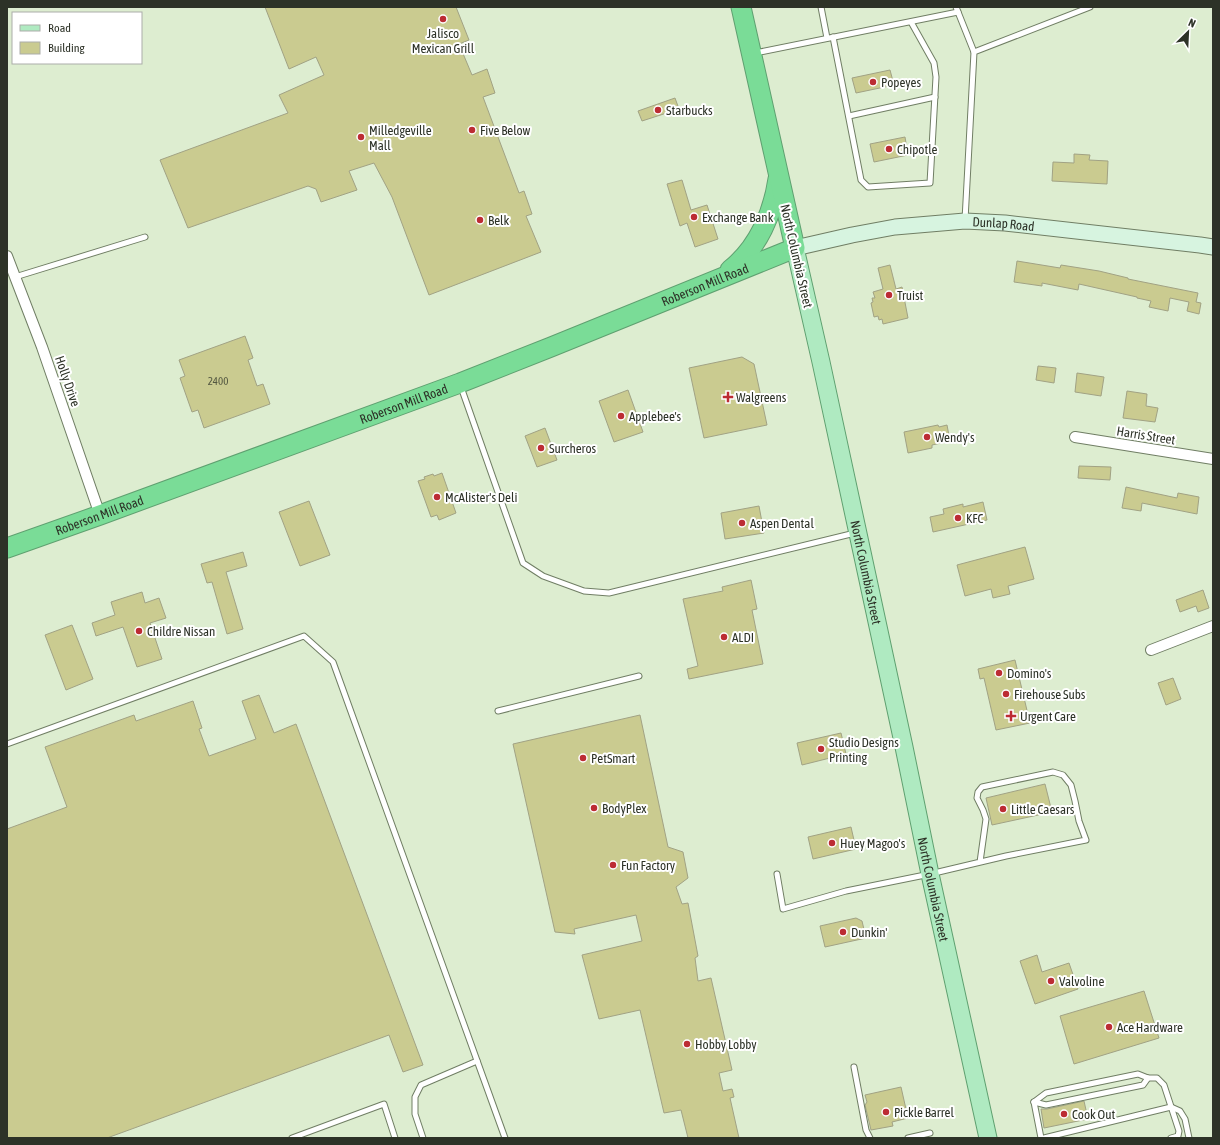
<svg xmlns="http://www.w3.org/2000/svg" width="1220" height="1145" viewBox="0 0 1220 1145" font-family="'Asap Condensed',sans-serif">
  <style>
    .building { fill: #cacb90; stroke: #a1a284 }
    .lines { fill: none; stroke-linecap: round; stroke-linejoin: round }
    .lane-casing { stroke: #707e64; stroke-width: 7 }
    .street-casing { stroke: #707e64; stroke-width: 12 }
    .secondary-casing { stroke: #707e64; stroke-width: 17 }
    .primary-casing { stroke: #5fa070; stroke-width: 19 }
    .highway-casing { stroke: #5fa070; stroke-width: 21 }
    .lane { stroke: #fff; stroke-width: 5 }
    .street { stroke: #fff; stroke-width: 10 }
    .secondary { stroke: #d7f4e0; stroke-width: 15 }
    .primary { stroke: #afeac1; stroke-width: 17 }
    .highway { stroke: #7adc97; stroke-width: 19 }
    .poi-dot { fill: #bc2c33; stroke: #fff; stroke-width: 1.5 }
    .labels { text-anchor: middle; stroke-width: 4; stroke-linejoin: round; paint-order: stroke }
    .number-label { font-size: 11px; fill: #545841 }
    .poi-label { font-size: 13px; fill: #2d3227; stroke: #fff; text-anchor: start }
    .street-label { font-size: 13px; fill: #2d3227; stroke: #fff }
  </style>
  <rect width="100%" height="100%" fill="#ddedd0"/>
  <g class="building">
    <path d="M265 7H456L469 40 459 44 472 75 487 69 495 93 483 97 519 193 524 191 532 214 526 216 541 252 429 295 392 197 374 163 349 171 357 190 321 202 316 189 308 186 188 228 160 160 288 113 279 95 324 75 316 57 289 69Z"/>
    <path d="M890 70 894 85 856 93 852 78Z"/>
    <path d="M675 98 679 109 642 121 638 111Z"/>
    <path d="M905 137 908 155 874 162 870 144Z"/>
    <path d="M1074 154 1090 155 1089 160 1108 161 1107 184 1052 181 1053 162 1074 163Z"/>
    <path d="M682 180 691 210 707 205 718 239 695 247 687 223 680 226 667 184Z"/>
    <path d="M1017 261 1060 268 1061 265 1099 271 1128 278V279L1198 293 1196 302 1201 303 1199 314 1187 311 1189 302 1170 298 1168 311 1149 307 1151 301 1137 298V297L1079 284 1078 290 1042 283V286L1014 282Z"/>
    <path d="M890 265 896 289 902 287 908 318 883 324 882 319 879 320 878 316 874 317 871 303 873 302 872 298H875L873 292 883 289 878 268Z"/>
    <path d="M245 336 253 358 248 360 257 386 263 384 270 404 204 428 198 410 192 412 180 378 185 376 179 360Z"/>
    <path d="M742 357 754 364 767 425 704 438 689 368Z"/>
    <path d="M1038 366 1056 368 1054 383 1036 380Z"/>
    <path d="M1077 373 1104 377 1101 396 1075 392Z"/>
    <path d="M628 390 643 432 614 442 599 401Z"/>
    <path d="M1127 391 1147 394 1146 406 1158 408 1155 422 1123 418Z"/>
    <path d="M938 425 939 427 947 425 950 441 932 445V448L908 453 904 432Z"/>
    <path d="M545 428 557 460 537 467 525 436Z"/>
    <path d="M1079 466 1111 467 1110 480 1078 478Z"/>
    <path d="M442 473 456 513 439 520 437 515 431 517 418 481 425 479 424 477 433 474 434 476Z"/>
    <path d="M1126 487 1177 498 1178 493 1199 497 1197 514 1142 503 1141 511 1122 508Z"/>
    <path d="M309 501 330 555 300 566 279 512Z"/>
    <path d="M983 502 987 520 933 532 930 517 944 514 943 509 963 504V507Z"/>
    <path d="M759 506 764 533 725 539 721 513Z"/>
    <path d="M1025 547 1034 579 1008 586 1010 594 993 598 991 589 965 596 957 565Z"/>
    <path d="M243 552 247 566 226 572 243 629 227 634 212 582 207 583 201 564Z"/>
    <path d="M751 580 757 609 752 610 763 664 689 679 687 669 698 666 683 599 723 591 722 587Z"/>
    <path d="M1203 590 1209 608 1198 612 1196 606 1180 612 1176 600Z"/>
    <path d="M142 592 145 603 159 598 166 618 150 623 162 659 137 667 123 627 96 636 92 623 115 615 111 602Z"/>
    <path d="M72 625 93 679 66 690 45 635Z"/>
    <path d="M1015 660 1030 723 996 730 984 678 980 679 978 669Z"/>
    <path d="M1173 678 1181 699 1166 705 1158 683Z"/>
    <path d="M259 695 274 733 296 724 423 1065 403 1072 389 1035 107 1138H7V829L67 807 45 747 134 715 136 721 193 701 202 728 199 729 209 756 256 739 242 701Z"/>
    <path d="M640 715 668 847 683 852 688 878 676 887 682 904 688 903 698 956 695 958 698 981 711 978 732 1070 719 1073 723 1091 732 1089 734 1097 730 1098 739 1138H688L681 1110 664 1113 640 1010 599 1019 582 955 642 941 636 915 574 929 575 934 555 932 513 744Z"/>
    <path d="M841 733 846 754 802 765 797 743Z"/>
    <path d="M1045 784 1052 812 992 825 986 798Z"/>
    <path d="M851 827 856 849 813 859 808 837Z"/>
    <path d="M856 918 862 921 866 938 825 947 820 926Z"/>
    <path d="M1037 955 1042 972 1069 963 1078 989 1035 1004 1020 961Z"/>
    <path d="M1144 991 1159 1038 1074 1064 1060 1016Z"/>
    <path d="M901 1087 908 1118 892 1122 893 1126 871 1130 865 1105 867 1102 865 1095Z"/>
    <path d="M1084 1101 1088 1119 1044 1128 1041 1109H1047Z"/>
  </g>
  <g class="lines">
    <defs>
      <g id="lane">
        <path d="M821 7 827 38"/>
        <path d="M956 7 974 52"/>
        <path d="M833 37 861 180 868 187 930 183 936 77 934 63 911 22"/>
        <path d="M755 53 958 12"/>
        <path d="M849 116 935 97"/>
        <path d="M965 220 974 52 1090 7"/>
        <path d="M15 277 145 237"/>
        <path d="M461 387 523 563 543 576 584 591 609 593 855 533"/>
        <path d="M498 711 639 676"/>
        <path d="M7 744 304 636 333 662 505 1138"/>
        <path d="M777 874 783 909 846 891 930 874 1006 856 1086 840 1079 821 1075 801 1071 785 1063 775 1053 772 982 787 978 792 977 798 983 810 986 819 980 862"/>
        <path d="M854 1067 866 1130 870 1138"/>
        <path d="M1034 1102 1046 1093 1138 1074 1148 1078H1157L1164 1085 1179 1131 1178 1136 1171 1138"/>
        <path d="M1034 1102 1046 1105 1143 1085 1148 1078"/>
        <path d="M1034 1102 1041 1138"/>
        <path d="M292 1138 384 1104 395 1138"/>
        <path d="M423 1138 415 1114V1097L421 1085 477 1061"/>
        <path d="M908 1138 930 1133"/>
        <path d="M1044 1138 1171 1107 1180 1111 1185 1119 1189 1138"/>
      </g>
      <g id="street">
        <path d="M7 256 42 347 100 515"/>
        <path d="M1075 437 1213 459"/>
        <path d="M1151 650 1213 626"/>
      </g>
      <g id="secondary">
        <path id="s1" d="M795 248 852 235 895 227 965 221 1005 223 1200 245 1213 247"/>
      </g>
      <g id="primary">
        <path id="s2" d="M795 248 821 362 904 747 930 874 988 1138"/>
      </g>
      <g id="highway">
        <path d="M730 270C758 248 773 213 778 179"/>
        <path id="s3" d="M7 548 100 515 460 383 551 347 795 248 741 7"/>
      </g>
    </defs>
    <use href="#lane" class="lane-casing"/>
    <use href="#street" class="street-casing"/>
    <use href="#secondary" class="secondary-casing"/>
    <use href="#primary" class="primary-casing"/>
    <use href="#highway" class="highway-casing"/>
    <use href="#lane" class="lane"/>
    <use href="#street" class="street"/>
    <use href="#secondary" class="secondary"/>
    <use href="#primary" class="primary"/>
    <use href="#highway" class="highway"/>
  </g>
  <g class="poi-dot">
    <circle cx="443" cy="19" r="4"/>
    <circle cx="873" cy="82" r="4"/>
    <circle cx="658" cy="110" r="4"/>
    <circle cx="472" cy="130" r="4"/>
    <circle cx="361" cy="137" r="4"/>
    <circle cx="889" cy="149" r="4"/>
    <circle cx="694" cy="217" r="4"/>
    <circle cx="480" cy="220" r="4"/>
    <circle cx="889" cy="295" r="4"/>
    <path d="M726 391h4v4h4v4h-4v4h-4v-4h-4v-4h4z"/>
    <circle cx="621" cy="416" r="4"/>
    <circle cx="927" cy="437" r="4"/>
    <circle cx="541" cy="448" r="4"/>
    <circle cx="437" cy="497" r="4"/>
    <circle cx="958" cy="518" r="4"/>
    <circle cx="742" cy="523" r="4"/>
    <circle cx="139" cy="631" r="4"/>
    <circle cx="724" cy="637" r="4"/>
    <circle cx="999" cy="673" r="4"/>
    <circle cx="1006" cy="694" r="4"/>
    <path d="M1009 710h4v4h4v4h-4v4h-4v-4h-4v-4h4z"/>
    <circle cx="821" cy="749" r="4"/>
    <circle cx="583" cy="758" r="4"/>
    <circle cx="594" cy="808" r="4"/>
    <circle cx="1003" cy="809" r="4"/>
    <circle cx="832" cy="843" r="4"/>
    <circle cx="613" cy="865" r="4"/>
    <circle cx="843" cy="932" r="4"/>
    <circle cx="1051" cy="981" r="4"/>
    <circle cx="1109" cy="1027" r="4"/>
    <circle cx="687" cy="1044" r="4"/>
    <circle cx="886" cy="1112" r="4"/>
    <circle cx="1064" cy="1114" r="4"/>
  </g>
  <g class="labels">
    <g class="number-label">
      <text x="218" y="385">2400</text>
    </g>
    <g class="poi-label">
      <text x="443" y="38" text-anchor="middle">Jalisco<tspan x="443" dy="15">Mexican Grill</tspan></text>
      <text x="881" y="87">Popeyes</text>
      <text x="666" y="115">Starbucks</text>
      <text x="369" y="135">Milledgeville<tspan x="369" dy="15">Mall</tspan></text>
      <text x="480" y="135">Five Below</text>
      <text x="897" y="154">Chipotle</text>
      <text x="702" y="222">Exchange Bank</text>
      <text x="488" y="225">Belk</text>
      <text x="897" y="300">Truist</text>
      <text x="736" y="402">Walgreens</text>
      <text x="629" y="421">Applebee's</text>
      <text x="935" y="442">Wendy's</text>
      <text x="549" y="453">Surcheros</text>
      <text x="445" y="502">McAlister's Deli</text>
      <text x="966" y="523">KFC</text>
      <text x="750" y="528">Aspen Dental</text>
      <text x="147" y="636">Childre Nissan</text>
      <text x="732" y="642">ALDI</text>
      <text x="1007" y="678">Domino's</text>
      <text x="1014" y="699">Firehouse Subs</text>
      <text x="1020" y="721">Urgent Care</text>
      <text x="829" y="747">Studio Designs<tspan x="829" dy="15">Printing</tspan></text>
      <text x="591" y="763">PetSmart</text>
      <text x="602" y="813">BodyPlex</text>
      <text x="1011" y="814">Little Caesars</text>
      <text x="840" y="848">Huey Magoo's</text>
      <text x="621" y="870">Fun Factory</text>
      <text x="851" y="937">Dunkin'</text>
      <text x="1059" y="986">Valvoline</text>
      <text x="1117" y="1032">Ace Hardware</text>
      <text x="695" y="1049">Hobby Lobby</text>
      <text x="894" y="1117">Pickle Barrel</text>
      <text x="1072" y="1119">Cook Out</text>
    </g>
    <g class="street-label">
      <text dy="5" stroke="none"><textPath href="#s1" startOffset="211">Dunlap Road</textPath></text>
      <text transform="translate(797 256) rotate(77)" y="5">North Columbia Street</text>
      <text dy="5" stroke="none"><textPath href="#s3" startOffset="746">Roberson Mill Road</textPath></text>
      <text transform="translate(68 381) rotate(71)" y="5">Holly Drive</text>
      <text dy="5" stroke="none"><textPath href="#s3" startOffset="422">Roberson Mill Road</textPath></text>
      <text transform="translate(1146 435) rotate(9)" y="5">Harris Street</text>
      <text dy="5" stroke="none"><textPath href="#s3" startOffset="98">Roberson Mill Road</textPath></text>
      <text dy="5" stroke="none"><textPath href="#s2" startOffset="332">North Columbia Street</textPath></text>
      <text dy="5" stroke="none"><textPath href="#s2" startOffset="656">North Columbia Street</textPath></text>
    </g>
  </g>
  <rect width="1220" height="1145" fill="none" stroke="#2d3227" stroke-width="16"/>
  <rect x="12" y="12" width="130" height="52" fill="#ffffff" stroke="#abada9"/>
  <rect x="20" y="25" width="20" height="6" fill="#afeac1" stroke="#abada9"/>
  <text x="48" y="32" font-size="12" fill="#2d3227">Road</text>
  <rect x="20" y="42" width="20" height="12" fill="#cacb90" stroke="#abada9"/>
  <text x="48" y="52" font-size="12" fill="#2d3227">Building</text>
  <g transform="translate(1188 32) rotate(24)" stroke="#ffffff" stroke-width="3" paint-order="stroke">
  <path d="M0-3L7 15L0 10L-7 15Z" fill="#2d3227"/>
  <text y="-6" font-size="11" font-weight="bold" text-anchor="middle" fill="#2d3227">N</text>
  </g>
</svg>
